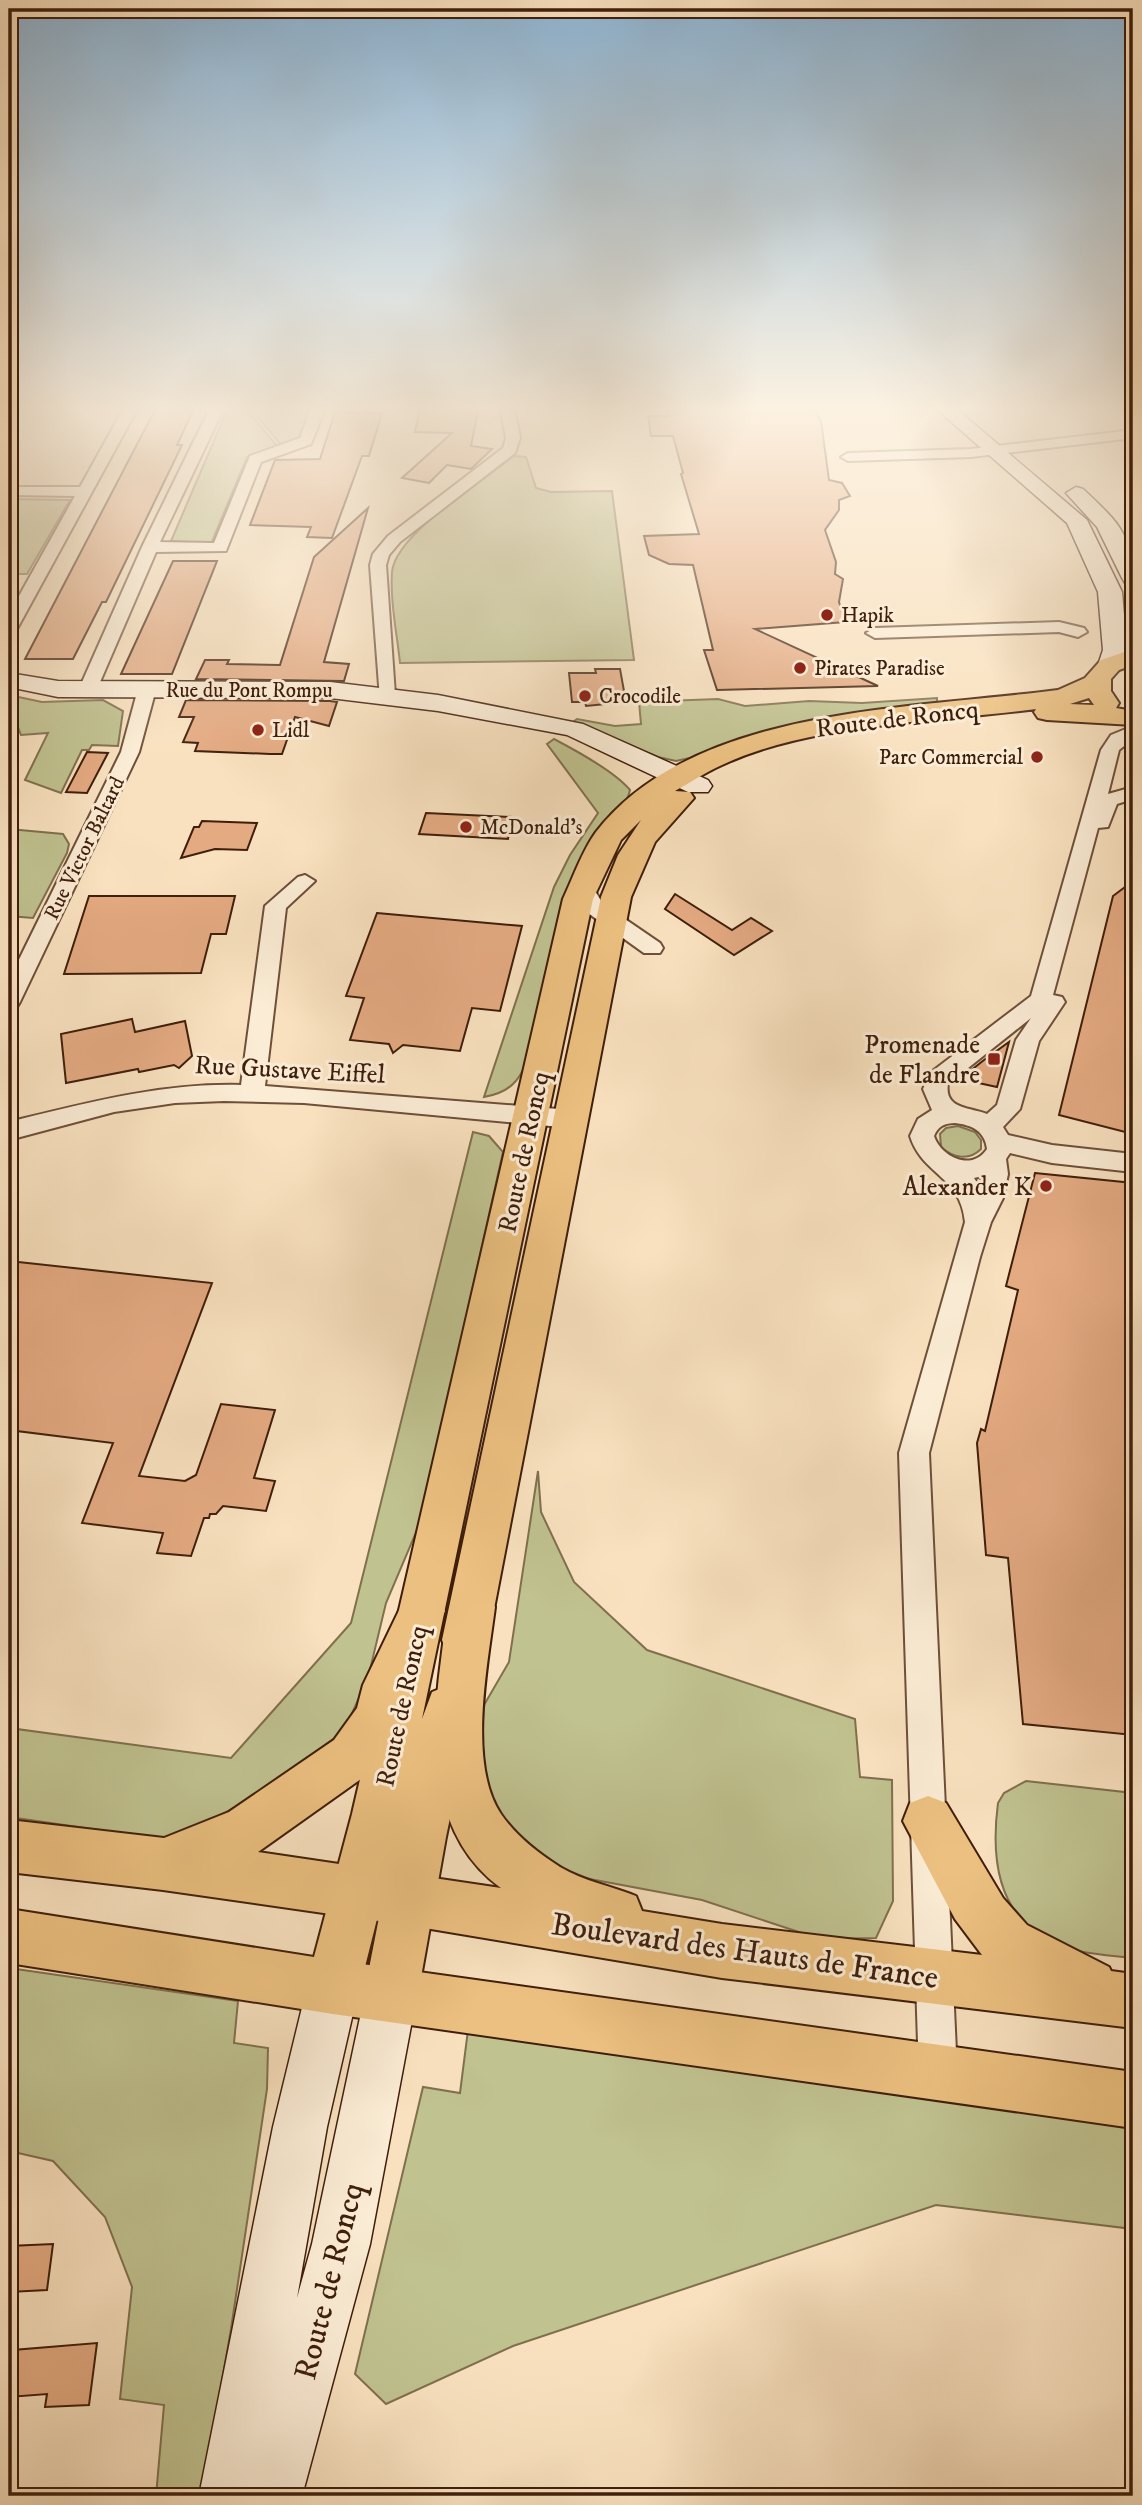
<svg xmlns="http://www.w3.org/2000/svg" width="1142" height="2505" viewBox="0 0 1142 2505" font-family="'IM FELL DW Pica',serif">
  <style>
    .green { fill: #c0c290; stroke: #80704e; stroke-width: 2 }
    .building { fill: #e4aa82; stroke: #3f1e0c; stroke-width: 2 }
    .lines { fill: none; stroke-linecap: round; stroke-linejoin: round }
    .street-casing { stroke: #6e4f39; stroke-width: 4 }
    .secondary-casing { stroke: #3f1e0c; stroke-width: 3 }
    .primary-casing { stroke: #3f1e0c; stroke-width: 4 }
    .highway-casing { stroke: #3f1e0c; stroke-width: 4 }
    .street { fill: #fbecd5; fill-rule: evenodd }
    .secondary { fill: #fbecd5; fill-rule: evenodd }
    .primary { fill: #ecc080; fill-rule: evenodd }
    .highway { fill: #ecc080; fill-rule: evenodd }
    .poi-dot { fill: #8f2418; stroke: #fbecd5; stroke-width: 2.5 }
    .labels { text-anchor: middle; stroke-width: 6; stroke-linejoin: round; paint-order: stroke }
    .far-poi-label { font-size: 21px; fill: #3f1e0c; stroke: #fbecd5; text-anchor: start }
    .far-street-label { font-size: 21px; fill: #3f1e0c; stroke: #fbecd5 }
    .street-label { font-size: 26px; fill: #3f1e0c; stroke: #fbecd5 }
    .poi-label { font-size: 26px; fill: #3f1e0c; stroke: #fbecd5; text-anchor: end }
    .near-street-label { font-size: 32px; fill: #3f1e0c; stroke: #fbecd5 }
  </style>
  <rect width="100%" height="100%" fill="#f9e1bf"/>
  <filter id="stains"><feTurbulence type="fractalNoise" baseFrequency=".00286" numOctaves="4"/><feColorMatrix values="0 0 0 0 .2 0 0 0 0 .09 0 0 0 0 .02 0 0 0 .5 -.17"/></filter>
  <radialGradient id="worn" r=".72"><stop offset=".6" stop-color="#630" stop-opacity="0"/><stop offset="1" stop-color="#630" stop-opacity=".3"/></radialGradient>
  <g class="green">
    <path d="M273 406H314L302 438 282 446 251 409H270Z"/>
    <path d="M228 408 246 409 278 447 247 457 211 544 171 541Z"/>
    <path d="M514 456 526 457 536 488 551 492 612 491 634 660 400 663C397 634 390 601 392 572 395 534 484 480 514 456Z"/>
    <path d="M9 499 70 500 27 574H9Z"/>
    <path d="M9 695 42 702 103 700 123 711 118 746 92 745 89 750H82L61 793 25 780 48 733 21 735 17 725 9 724Z"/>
    <path d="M937 698V703L676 761 658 757 573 722 577 719 615 726 641 724 639 702 718 699 745 706 809 701 862 703Z"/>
    <path d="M554 739C575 750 616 773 630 790 626 809 609 817 599 832 588 848 573 871 568 889 558 931 542 1057 513 1084 505 1092 495 1095 484 1097L554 887 570 855 598 813 547 744Z"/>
    <path d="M9 829 63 834 69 844 67 853 33 918 9 916Z"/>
    <path d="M958 1126 975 1132 981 1140V1149C969 1161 953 1158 941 1147L940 1134 946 1128Z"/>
    <path d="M473 1132 489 1136 503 1152 420 1523 386 1603 368 1678 344 1731 265 1790 175 1841 9 1817V1728L231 1758 351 1623Z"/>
    <path d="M538 1471 541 1512 574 1582 647 1650 855 1719 860 1777 892 1780 893 1901 876 1938 820 1939 702 1900 579 1877 536 1860 511 1835 475 1768 473 1724 509 1662Z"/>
    <path d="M1026 1781 1133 1793V1958C1116 1956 1097 1955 1079 1951 1003 1934 989 1871 998 1803L1004 1793Z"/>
    <path d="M9 1968 238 2001 234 2043 268 2048 267 2089 231 2329 202 2496H156L164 2405 120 2399 132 2287 105 2217 53 2161 9 2151Z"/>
    <path d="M468 2030 1133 2124V2229L936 2205 513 2346 386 2404 355 2374 423 2087 460 2093Z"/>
  </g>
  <g class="building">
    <path d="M157 406 195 407 177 445H182L106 602H102L73 659H25Z"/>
    <path d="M421 406H479L471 446 492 449 471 469 447 465 429 483 402 478 452 433 415 432Z"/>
    <path d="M667 406H812L821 421 829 480 842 483 850 496 839 500V510L825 530 836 562 835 574 843 579 839 602 845 622 755 629 878 686 717 690 704 650H713L693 565 669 564 649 555 644 536 699 534 681 474 683 473 673 436H651L648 416H668Z"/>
    <path d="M335 412 382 413 369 456H362L332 538 307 537 311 527 250 525 275 460 320 459Z"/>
    <path d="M368 508 324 662 349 664 344 681 196 679 205 660H229L227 664 280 665 314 557Z"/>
    <path d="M173 561H217L172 674H121Z"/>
    <path d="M595 669H620L626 702 586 706 585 702H572L569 673H596Z"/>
    <path d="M186 700 330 701 337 702 329 726 295 717 282 754H270L195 751 198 743 183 742 194 717H179Z"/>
    <path d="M87 752 108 753 87 793 66 792Z"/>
    <path d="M426 813 512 817 508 839 419 834Z"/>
    <path d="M202 821 257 823 247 850 215 849 181 858 194 827H199Z"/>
    <path d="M1133 881V1134L1059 1115 1113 896Z"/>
    <path d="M675 894 732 930 751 918 772 931 734 955 665 909Z"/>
    <path d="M89 896H235L226 934H211L201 973 64 974Z"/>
    <path d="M377 913 522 926 500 1011 472 1008 460 1051 403 1045 393 1053 389 1044 350 1040 364 998 346 996Z"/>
    <path d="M132 1019 135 1032 185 1021 192 1056 179 1068 174 1065 139 1072 138 1069 66 1083 61 1034Z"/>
    <path d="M1009 1042 997 1087 960 1079 984 1060Z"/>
    <path d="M1035 1173 1133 1183V1735L1023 1724 1008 1558 986 1555 977 1443 981 1429 985 1431 1018 1290 1006 1286Z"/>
    <path d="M9 1261 212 1283 139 1476 185 1481 196 1475 221 1404 275 1410 254 1478 275 1481 266 1511 223 1506 216 1514H210L209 1518H204L191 1556 157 1553 163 1533 82 1523 113 1443 9 1430Z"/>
    <path d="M53 2244 47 2290 9 2292V2246Z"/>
    <path d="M97 2343 89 2405 45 2407 47 2394 9 2397 13 2350Z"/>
  </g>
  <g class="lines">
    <defs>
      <g id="street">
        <path d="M9 406H20L14 416 9 417Z"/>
        <path d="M125 406H139L17 629 9 634V614L75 496 9 495V487H80Z"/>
        <path d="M211 406H225L160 542 214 543 250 456 300 438 312 406H326L311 444 261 462 226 551 156 552 97 689 88 694 82 693 79 689 142 547Z"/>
        <path d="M500 406H514L520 438 515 453 400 542 389 555 386 565 395 695 386 700 380 699 370 565 373 554 388 536 503 448 506 438Z"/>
        <path d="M1133 430V438L971 457 848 461 841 457 848 453 971 449Z"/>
        <path d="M1059 622 1084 628 1087 632 1078 637 1059 632 875 638 866 633 875 628Z"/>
        <path d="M147 684 156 689 139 752 20 1002 17 1007 9 1009V980L121 752 138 689Z"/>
        <path d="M1133 726V739L1119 750 1108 794 1133 787V799L1117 804 1108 827 1098 828 1053 995 1062 997 1065 1002 1039 1041 1020 1109 1003 1127 1008 1135 1052 1145 1133 1154V1172L1052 1163 1010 1153 1006 1159 1008 1174 1003 1198 991 1222 980 1257 929 1453 957 2074 952 2088 938 2093 924 2088 919 2074 899 1453 965 1222C961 1176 922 1175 910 1136L918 1119 932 1110 923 1089 930 1073 1031 996 1101 750 1111 735ZM1031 1018 1016 1040 997 1105 987 1114C969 1107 944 1109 948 1084ZM955 1123C972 1125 985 1131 987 1149 972 1172 941 1157 934 1136 938 1126 945 1123 955 1123ZM982 1176 980 1187 974 1178Z"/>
        <path d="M305 875 315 881 286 908 265 1086 571 1110 580 1113 583 1119 580 1125 571 1128 304 1103 224 1101 175 1103 114 1112 9 1140V1122C86 1103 161 1083 241 1085L265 906 298 877Z"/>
        <path d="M582 879 589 881 603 904 660 943 663 948 660 953H644L588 913 572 885Z"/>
      </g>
      <g id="secondary">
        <path d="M933 406H953L1087 520 1122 592 1127 650 1119 670H1101L1098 665 1103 650 1098 592 1067 523Z"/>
        <path d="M1076 487 1083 489C1118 522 1133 534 1133 585L1125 583 1122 578 1097 527 1066 493Z"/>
        <path d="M9 673 58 681 330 682 438 695 583 724 708 780 712 786 708 792H688L567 735 438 711 330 698 58 697 9 687Z"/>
        <path d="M333 1961 351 1969 359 1987 327 2127 297 2298 312 2244 365 1994 373 1976 391 1968 409 1976 417 1994 370 2244 302 2496H199L273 2127 307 1987 315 1969Z"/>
      </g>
      <path id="primary" d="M1133 649V665L1119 670 1111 679V691L1119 703 1116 708 1133 711V725L1047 720 1038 718 1034 712 1036 709C938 722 811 723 722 765 706 772 691 782 675 791L690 792 694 798 655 842 631 897 488 1640 482 1655 465 1662 448 1655 442 1640 601 897 618 855 641 820 621 840 593 899 422 1719 432 1692 449 1685 466 1692 473 1708 446 1837 418 1994 410 2013 391 2021 372 2013 364 1994 385 1887 360 1987 352 2006 333 2014 314 2006 306 1987 352 1814 563 899C573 878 582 851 596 832 693 706 914 709 1058 690L1085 678 1101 660ZM1089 698 1094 705 1069 704H1070Z"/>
      <g id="highway">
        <path d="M472 1586 488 1592 495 1607C488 1663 467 1764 501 1814 516 1836 538 1853 560 1867 583 1881 611 1886 636 1896L642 1911 722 1924 982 1955 955 1919 903 1821 910 1803 928 1796 946 1803 1003 1898 1027 1925 1109 1967 1111 1971 1133 1974V2028L722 1978 407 1925 163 1890 9 1872V1820L164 1838 229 1812 334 1740 357 1708 363 1685 406 1596 422 1590 438 1596 445 1611 411 1687 396 1736 368 1774 258 1852 501 1888C429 1836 430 1740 441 1660 444 1637 446 1613 456 1592Z"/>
        <path d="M9 1909 333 1960 1133 2072V2128L333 2014 9 1963Z"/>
      </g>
    </defs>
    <use href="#street" class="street-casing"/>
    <use href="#secondary" class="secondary-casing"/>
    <use href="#primary" class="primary-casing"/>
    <use href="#highway" class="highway-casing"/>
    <use href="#street" class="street"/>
    <use href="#secondary" class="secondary"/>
    <use href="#primary" class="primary"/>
    <use href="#highway" class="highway"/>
  </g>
  <linearGradient id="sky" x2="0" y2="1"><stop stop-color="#8db6d7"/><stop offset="0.54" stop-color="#fcf2e2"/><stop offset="1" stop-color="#fcf2e2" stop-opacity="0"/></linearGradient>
  <rect width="1142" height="757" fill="url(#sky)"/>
  <g class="poi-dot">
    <circle cx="827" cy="615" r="7"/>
    <circle cx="800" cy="668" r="7"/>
    <circle cx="585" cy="696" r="7"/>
    <circle cx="258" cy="730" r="7"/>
    <circle cx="1037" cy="757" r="7"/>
    <circle cx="466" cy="827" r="7"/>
    <rect x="987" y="1052" width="14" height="14" rx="3.5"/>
    <circle cx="1046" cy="1186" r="7"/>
  </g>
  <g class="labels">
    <g class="far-poi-label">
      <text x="841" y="622">Hapik</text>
      <text x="814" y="675">Pirates Paradise</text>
      <text x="599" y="703">Crocodile</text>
      <text x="272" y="737">Lidl</text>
      <text x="1023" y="764" text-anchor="end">Parc Commercial</text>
      <text x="480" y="834">McDonald's</text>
    </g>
    <g class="far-street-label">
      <text x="249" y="697">Rue du Pont Rompu</text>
      <text transform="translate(84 848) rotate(-64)" y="7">Rue Victor Baltard</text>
    </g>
    <g class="street-label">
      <text transform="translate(897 718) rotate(-7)" y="9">Route de Roncq</text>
      <text transform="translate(290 1069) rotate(3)" y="9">Rue Gustave Eiffel</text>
      <text transform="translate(523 1152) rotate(-78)" y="9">Route de Roncq</text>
      <text transform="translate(401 1706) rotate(-78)" y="9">Route de Roncq</text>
    </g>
    <g class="poi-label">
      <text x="980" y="1053">Promenade<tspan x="980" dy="30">de Flandre</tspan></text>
      <text x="1032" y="1195">Alexander K</text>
    </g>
    <g class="near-street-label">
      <text transform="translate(745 1950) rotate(8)" y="11">Boulevard des Hauts de France</text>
      <text transform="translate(328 2281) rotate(-76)" y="11">Route de Roncq</text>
    </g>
  </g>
  <rect width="1142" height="2505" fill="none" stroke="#f9e1bf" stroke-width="35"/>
  <rect x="10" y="10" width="1121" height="2484" fill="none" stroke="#3f1e0c" stroke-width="3.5"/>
  <rect x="18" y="18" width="1107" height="2470" fill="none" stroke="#3f1e0c" stroke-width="2"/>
  <rect width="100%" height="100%" filter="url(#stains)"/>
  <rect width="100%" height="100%" fill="url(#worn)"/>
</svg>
